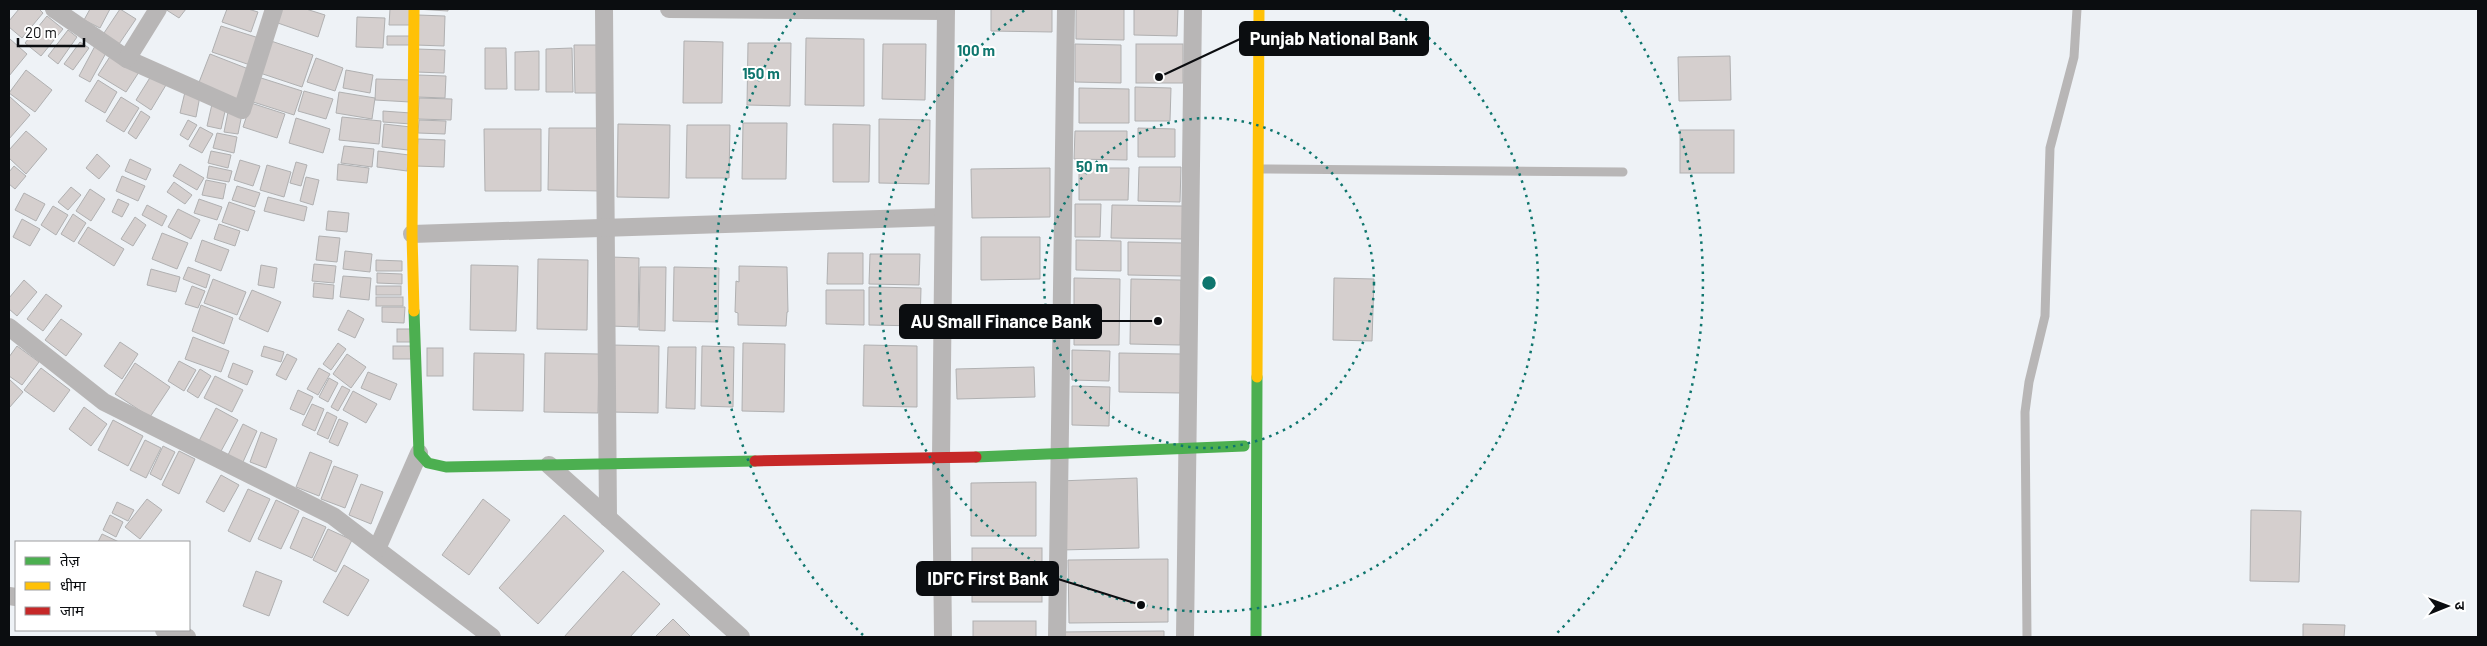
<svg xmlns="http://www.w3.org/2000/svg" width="2487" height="646" viewBox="0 0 2487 646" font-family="Barlow,'Noto Sans Devanagari',sans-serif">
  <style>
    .building { fill: #d5cfce; stroke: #b0b0b1 }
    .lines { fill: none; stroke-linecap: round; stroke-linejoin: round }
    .lane { stroke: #b8b6b6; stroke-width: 9 }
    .street { stroke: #b8b6b6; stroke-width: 18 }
    .fast { stroke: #4caf50; stroke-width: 11 }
    .slow { stroke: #ffc107; stroke-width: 11 }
    .jam { stroke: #c62828; stroke-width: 11 }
    .ring { fill: none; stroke: #0f766e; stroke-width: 2.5; stroke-dasharray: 2.5 5 }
    .centre { fill: #0f766e; stroke: #fff; stroke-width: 2.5 }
    .ring-label { font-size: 15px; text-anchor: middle; font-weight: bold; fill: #0f766e; stroke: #fff; stroke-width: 4; stroke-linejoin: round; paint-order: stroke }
    .leader { fill: none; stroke: #0b0d10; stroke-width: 2 }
    .callout-dot { fill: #0b0d10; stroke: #fff; stroke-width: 2 }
    .callout { fill: #0b0d10; stroke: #0b0d10; stroke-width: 2 }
    .callout-label { font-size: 18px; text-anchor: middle; font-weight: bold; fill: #fff }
  </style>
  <rect width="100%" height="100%" fill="#eef2f6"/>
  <g class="building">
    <path d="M19 9H39L43 13 22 38 9 27V21Z"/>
    <path d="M90 9H110L100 28 84 20Z"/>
    <path d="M120 9 136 19 117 47 102 36Z"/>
    <path d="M165 9H186L179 18Z"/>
    <path d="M227 9H248L258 12 251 32 222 22Z"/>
    <path d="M280 9H306L325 15 318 37 275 22Z"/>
    <path d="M390 9H411V25H389Z"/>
    <path d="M416 9H448V11Z"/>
    <path d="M991 9H1052V32L991 31Z"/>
    <path d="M1076 9H1124V40L1076 39Z"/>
    <path d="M1134 9H1178L1177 36 1134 35Z"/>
    <path d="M418 15 445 16 444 46 416 45Z"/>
    <path d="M47 16 63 29 41 56 25 43Z"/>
    <path d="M357 17 385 18 383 48 356 47Z"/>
    <path d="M221 26 262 39 253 66 212 52Z"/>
    <path d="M68 30 77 37 58 64 48 56Z"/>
    <path d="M387 36H411L410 45H387Z"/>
    <path d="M806 38 864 39V106L805 105Z"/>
    <path d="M10 39 27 54 9 76V40Z"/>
    <path d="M268 40 313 55 302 87 257 72Z"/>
    <path d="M684 41 723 42 722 103H683Z"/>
    <path d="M80 42 89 48 73 70 64 64Z"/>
    <path d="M748 43H791L790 106 747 105Z"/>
    <path d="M883 44H926L925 100 882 99Z"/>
    <path d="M1075 44 1121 45V83L1075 82Z"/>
    <rect x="1136" y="44" width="47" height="39"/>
    <path d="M574 45H598L599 93H575Z"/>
    <path d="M95 46 106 53 90 82 79 76Z"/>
    <path d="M485 48H506L507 89H485Z"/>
    <path d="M572 48 573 92H546V49Z"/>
    <path d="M417 49 445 50 444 73 416 72Z"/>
    <path d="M539 51V90H515V52Z"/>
    <path d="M210 54 251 70 239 102 198 85Z"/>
    <path d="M111 55 139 72 126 92 98 75Z"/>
    <path d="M1730 56 1731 100 1679 101 1678 57Z"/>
    <path d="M316 58 343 68 335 91 307 82Z"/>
    <path d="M26 70 52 90 35 112 9 93Z"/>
    <path d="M346 70 373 75 370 93 343 88Z"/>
    <path d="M418 75 446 76 445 98 417 97Z"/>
    <path d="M151 76 166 85 151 110 136 100Z"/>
    <path d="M258 77 302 91 294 115 250 101Z"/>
    <path d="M376 79 411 80 410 102 375 100Z"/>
    <path d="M98 80 117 92 105 113 85 101Z"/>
    <path d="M1135 87 1171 88 1170 121H1135Z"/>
    <path d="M1079 88 1129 89V123H1079Z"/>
    <path d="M304 91 333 99 326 119 298 111Z"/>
    <path d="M185 92 200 96 196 117 180 113Z"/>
    <path d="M339 92 375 98 372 119 336 113Z"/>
    <path d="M9 96 30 115 9 139Z"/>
    <path d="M121 97 139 108 124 132 106 121Z"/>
    <path d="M419 98 452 99 451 120 418 119Z"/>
    <path d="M251 103 285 114 277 138 243 127Z"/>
    <path d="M212 104 226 107 221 129 207 126Z"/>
    <path d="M141 111 150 117 136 139 128 133Z"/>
    <path d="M383 111 411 113V124L383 122Z"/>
    <path d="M228 112 242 114 238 134 224 132Z"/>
    <path d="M342 117 381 121 379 144 339 140Z"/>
    <path d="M296 118 330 129 323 153 289 143Z"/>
    <path d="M879 119 930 120 929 184 879 183Z"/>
    <path d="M188 120 197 125 188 140 180 135Z"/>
    <path d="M419 120 446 121 445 134 418 133Z"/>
    <path d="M743 123H787L786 179H742Z"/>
    <path d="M384 124 411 127 408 150 382 147Z"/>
    <path d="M618 124 670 125 669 198 617 197Z"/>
    <path d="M833 124 870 125 869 182H833Z"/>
    <path d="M687 125H730L729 178H686Z"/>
    <path d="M200 127 213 134 202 153 189 146Z"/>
    <path d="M549 128H602L601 191 548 190Z"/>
    <path d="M1138 128 1175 129V157H1138Z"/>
    <path d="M484 129H541V191H485Z"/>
    <rect x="1680" y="130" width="54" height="43"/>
    <path d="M26 131 47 149 26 174 9 158V150Z"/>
    <path d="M1075 131H1127V160L1074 159Z"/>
    <path d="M217 133 237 137 234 153 213 148Z"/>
    <path d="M418 139 445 140 444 167 416 166Z"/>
    <path d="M344 146 374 149 372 167 341 163Z"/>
    <path d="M211 151 231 155 228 168 208 163Z"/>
    <path d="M378 151 409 155 407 171 377 167Z"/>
    <path d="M97 154 110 166 99 179 86 168Z"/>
    <path d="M130 159 151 169 146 180 125 171Z"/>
    <path d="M240 160 260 166 253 186 234 180Z"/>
    <path d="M296 162 307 165 301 186 290 183Z"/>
    <path d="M180 164 204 178 197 190 173 176Z"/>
    <path d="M338 164 369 168 367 183 337 180Z"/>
    <path d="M267 165 291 172 284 197 260 190Z"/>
    <path d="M14 166 26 176 15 189 9 184V172Z"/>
    <path d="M209 166 232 171 229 182 207 178Z"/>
    <path d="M1139 167H1181L1180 202 1138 201Z"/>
    <path d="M1050 168V217L972 218 971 169Z"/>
    <path d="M1079 168H1129L1128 200H1079Z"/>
    <path d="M122 176 145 186 138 201 116 191Z"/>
    <path d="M306 177 319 180 313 205 300 201Z"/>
    <path d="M206 180 226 184 223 199 202 195Z"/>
    <path d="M174 182 192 195 185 204 167 192Z"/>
    <path d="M237 186 260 193 255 207 232 200Z"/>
    <path d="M71 187 81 195 68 210 58 202Z"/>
    <path d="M90 189 105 199 91 221 76 211Z"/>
    <path d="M24 193 45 204 36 221 15 210Z"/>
    <path d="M268 197 307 207 304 221 264 211Z"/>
    <path d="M118 199 129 204 122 217 112 212Z"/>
    <path d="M199 199 222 207 217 220 194 213Z"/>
    <path d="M229 202 255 211 248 231 222 222Z"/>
    <path d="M1075 204H1101L1100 237H1075Z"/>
    <path d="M147 205 167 216 162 226 142 215Z"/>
    <path d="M1112 205 1183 206 1182 239 1111 238Z"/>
    <path d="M53 206 68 215 56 235 41 225Z"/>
    <path d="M178 209 200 220 191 239 168 227Z"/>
    <path d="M328 211 349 213 347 232 326 230Z"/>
    <path d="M73 214 86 223 74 242 61 234Z"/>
    <path d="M135 217 146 225 133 246 121 239Z"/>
    <path d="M22 219 40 229 30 246 13 237Z"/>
    <path d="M219 224 240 231 235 246 214 239Z"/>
    <path d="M88 227 124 249 114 266 78 243Z"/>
    <path d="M162 233 188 243 177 269 152 259Z"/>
    <path d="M319 236 340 238 337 262 316 260Z"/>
    <path d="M981 237H1040V279L981 280Z"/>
    <path d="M202 240 229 250 221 271 195 261Z"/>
    <path d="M1076 240 1121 241V271L1076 270Z"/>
    <path d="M1128 242 1183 243 1182 276 1128 275Z"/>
    <path d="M345 251 372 254 370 272 343 269Z"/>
    <path d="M828 253H863V284H827Z"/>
    <path d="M870 254H920L919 285 869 284Z"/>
    <path d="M611 257 639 258 638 327 610 326Z"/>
    <path d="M538 259 588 260 587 330 537 329Z"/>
    <path d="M376 260 402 261V271H376Z"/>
    <path d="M314 264 336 266 334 283 312 281Z"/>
    <path d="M261 265 277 268 274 288 258 285Z"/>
    <path d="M471 265 518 266 516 331 470 330Z"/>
    <path d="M739 266 787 267 788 312H787L786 326 738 325V313L735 312 736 281 739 282Z"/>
    <path d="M188 267 210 275 206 288 183 279Z"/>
    <path d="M640 267H666L665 331 639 330Z"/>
    <path d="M674 267 719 268 718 322 673 321Z"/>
    <path d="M151 269 180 277 176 292 147 285Z"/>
    <path d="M377 273 402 274V284L377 283Z"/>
    <path d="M343 276 371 278 369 300 340 297Z"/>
    <path d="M1074 278 1120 279 1119 345H1074Z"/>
    <path d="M1334 278 1374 279 1372 341 1333 340Z"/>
    <path d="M213 279 246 292 237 315 204 303Z"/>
    <path d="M1131 279 1181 280 1180 345 1130 344Z"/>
    <path d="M24 280 37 292 17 316 9 309V298Z"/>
    <path d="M314 283 334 285 333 299 313 297Z"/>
    <path d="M192 286 205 291 198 308 185 304Z"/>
    <rect x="376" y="286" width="25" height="9"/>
    <path d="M869 287 921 288 920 326 869 325Z"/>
    <path d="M252 290 281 302 268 332 239 319Z"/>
    <path d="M826 290H864V325L826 324Z"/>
    <path d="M46 294 62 306 43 331 27 319Z"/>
    <rect x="376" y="297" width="27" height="9"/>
    <path d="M201 305 233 318 224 344 192 331Z"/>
    <path d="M382 307H405L404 323 382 322Z"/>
    <path d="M348 310 364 319 355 338 338 330Z"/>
    <path d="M61 319 82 334 66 356 45 340Z"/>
    <rect x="397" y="329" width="17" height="13"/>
    <path d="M193 337 229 351 221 372 185 359Z"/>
    <path d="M120 342 138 354 122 379 104 366Z"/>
    <path d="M338 343 346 349 331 370 323 364Z"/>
    <path d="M743 343 785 344 784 412 742 411Z"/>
    <path d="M612 345 659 346 658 413 611 412Z"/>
    <path d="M864 345 917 346V407L863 406Z"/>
    <path d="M17 346 39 362 22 385 9 376V357Z"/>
    <path d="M264 346 284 352 281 362 261 356Z"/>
    <rect x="393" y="346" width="18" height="13"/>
    <path d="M702 346 734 347 733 407 701 406Z"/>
    <path d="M668 347H696L695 409 666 408Z"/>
    <rect x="427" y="348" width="16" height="28"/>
    <path d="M1072 350 1110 351 1109 381 1072 380Z"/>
    <path d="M474 353 524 354 523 411 473 410Z"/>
    <path d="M545 353 599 354 598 413 544 412Z"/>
    <path d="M1119 353 1182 354 1181 393 1119 392Z"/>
    <path d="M287 354 297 359 286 380 276 375Z"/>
    <path d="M347 354 366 367 351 388 333 374Z"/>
    <path d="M179 361 196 370 184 391 168 381Z"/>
    <path d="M135 363 170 387 150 417 115 394Z"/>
    <path d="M233 363 253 371 247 385 228 377Z"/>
    <path d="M1034 367 1035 397 957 399 956 369Z"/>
    <path d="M41 368 70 390 54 412 24 390Z"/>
    <path d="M319 368 330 374 318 395 307 389Z"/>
    <path d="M200 369 211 376 198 398 187 391Z"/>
    <path d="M368 372 397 384 390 400 361 388Z"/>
    <path d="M215 376 243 390 232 412 204 398Z"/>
    <path d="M329 378 338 383 328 402 319 397Z"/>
    <path d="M9 379 23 392 9 408Z"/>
    <path d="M342 386 350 390 338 411 331 407Z"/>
    <path d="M1072 386 1110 387 1109 426 1072 425Z"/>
    <path d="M298 390 313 397 304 415 290 409Z"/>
    <path d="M353 391 377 404 366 423 343 410Z"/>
    <path d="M312 404 324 409 315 431 302 425Z"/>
    <path d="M84 407 107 424 91 446 69 429Z"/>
    <path d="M216 408 238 420 220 453 199 441Z"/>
    <path d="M327 412 337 417 328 439 317 434Z"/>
    <path d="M339 419 348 423 338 446 329 442Z"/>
    <path d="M113 420 143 436 128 466 98 450Z"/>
    <path d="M243 424 257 431 243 462 228 455Z"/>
    <path d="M261 432 277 439 266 468 250 462Z"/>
    <path d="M145 440 161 448 146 478 130 470Z"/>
    <path d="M163 446 175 452 161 480 150 474Z"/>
    <path d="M179 451 195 459 179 494 162 485Z"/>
    <path d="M310 452 332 461 319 496 296 487Z"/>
    <path d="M334 466 358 475 345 508 321 499Z"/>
    <path d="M221 475 239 485 224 512 206 502Z"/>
    <path d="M1137 478 1139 548 1061 550 1059 481Z"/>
    <path d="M1036 482V536H971V483Z"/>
    <path d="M361 484 383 492 371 524 349 515Z"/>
    <path d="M248 489 270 499 250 542 228 531Z"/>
    <path d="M147 499 162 510 140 539 125 527Z"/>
    <path d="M483 499 510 520 469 575 442 555Z"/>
    <path d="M276 500 299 511 281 549 258 539Z"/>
    <path d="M117 502 134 510 128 521 112 513Z"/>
    <path d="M2251 510 2301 511 2299 582 2250 581Z"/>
    <path d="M110 515 123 522 116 537 103 530Z"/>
    <path d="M564 515 604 551 538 624 499 588Z"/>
    <path d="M303 517 326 527 312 558 290 548Z"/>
    <path d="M328 529 352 540 336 572 313 560Z"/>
    <path d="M102 534 119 542H98Z"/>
    <rect x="972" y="548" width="70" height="54"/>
    <path d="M1168 559V622L1069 623 1068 560Z"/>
    <path d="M344 565 369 580 348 616 323 602Z"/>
    <path d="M256 571 282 581 269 616 243 606Z"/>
    <path d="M623 571 660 604 630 637H564Z"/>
    <path d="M673 619 691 637H655Z"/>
    <rect x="973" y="621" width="63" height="16"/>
    <path d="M2303 624 2345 625 2344 637H2303Z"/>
    <path d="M1164 631V637H1059V632Z"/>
  </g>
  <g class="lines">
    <g class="lane">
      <path d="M1261 169 1623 172"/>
      <path d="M2027 637 2025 412 2029 382 2045 316 2050 148 2074 57 2077 9"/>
    </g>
    <g class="street">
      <path d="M54 9 127 59 242 110 274 9"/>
      <path d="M604 9 608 518"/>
      <path d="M669 9 946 11"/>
      <path d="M127 59 158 9"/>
      <path d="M412 234 943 217"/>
      <path d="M9 327 104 402 333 516 492 637"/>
      <path d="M549 465 741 637"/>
      <path d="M377 549 419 453"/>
      <path d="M9 596 16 597"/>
      <path d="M164 630 187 637"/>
      <path d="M943 637 941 457 946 9"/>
      <path d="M1057 637 1066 9"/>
      <path d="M1185 637 1193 9"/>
    </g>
    <g class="fast">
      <path d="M414 311 419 453 428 463 446 467 755 461"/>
      <path d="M976 457 1244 446"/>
      <path d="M1256 637 1257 377"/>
    </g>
    <g class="slow">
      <path d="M414 9 412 234 414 311"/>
      <path d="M1257 377 1259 9"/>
    </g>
    <path class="jam" d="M755 461 976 457"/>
  </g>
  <g class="ring">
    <circle cx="1209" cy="283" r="165"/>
    <path d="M1393 10A329 329 0 1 1 1025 10"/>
    <path d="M863 635A494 494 0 0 1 797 10M1621 10A494 494 0 0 1 1555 635"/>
  </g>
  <circle cx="1209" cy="283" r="8" class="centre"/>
  <g class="ring-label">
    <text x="976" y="56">100 m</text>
    <text x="761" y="79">150 m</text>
    <text x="1092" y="172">50 m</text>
  </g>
  <path class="leader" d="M1159 77L1240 39M1158 321L1101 321M1141 605L1058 579"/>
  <g class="callout-dot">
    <circle cx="1159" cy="77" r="5"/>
    <circle cx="1158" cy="321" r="5"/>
    <circle cx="1141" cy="605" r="5"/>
  </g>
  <g class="callout">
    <rect x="1240" y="22" width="188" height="33" rx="5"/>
    <rect x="900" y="305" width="201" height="33" rx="5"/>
    <rect x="917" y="562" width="141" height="33" rx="5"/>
  </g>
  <g class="callout-label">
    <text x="1334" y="45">Punjab National Bank</text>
    <text x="1001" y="328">AU Small Finance Bank</text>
    <text x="988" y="585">IDFC First Bank</text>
  </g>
  <rect width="2487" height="646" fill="none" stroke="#0b0d10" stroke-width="20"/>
  <rect x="15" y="541" width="175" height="90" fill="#ffffff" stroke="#9d9e9f"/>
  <rect x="25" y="557" width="25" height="8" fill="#4caf50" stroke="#9d9e9f"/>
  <text x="60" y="566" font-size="15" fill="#0b0d10">तेज़</text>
  <rect x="25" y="582" width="25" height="8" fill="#ffc107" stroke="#9d9e9f"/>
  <text x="60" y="591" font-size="15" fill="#0b0d10">धीमा</text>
  <rect x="25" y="607" width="25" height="8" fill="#c62828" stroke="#9d9e9f"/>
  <text x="60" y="616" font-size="15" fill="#0b0d10">जाम</text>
  <g transform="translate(2447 606) rotate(89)" stroke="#ffffff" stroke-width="4" paint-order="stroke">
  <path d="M0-4L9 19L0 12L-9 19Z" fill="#0b0d10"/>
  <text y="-8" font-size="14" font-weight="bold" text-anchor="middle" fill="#0b0d10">उ</text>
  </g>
  <path d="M18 38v8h66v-8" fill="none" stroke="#0b0d10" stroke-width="2.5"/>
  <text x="25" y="38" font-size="15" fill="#0b0d10" stroke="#ffffff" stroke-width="4" paint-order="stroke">20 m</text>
</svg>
